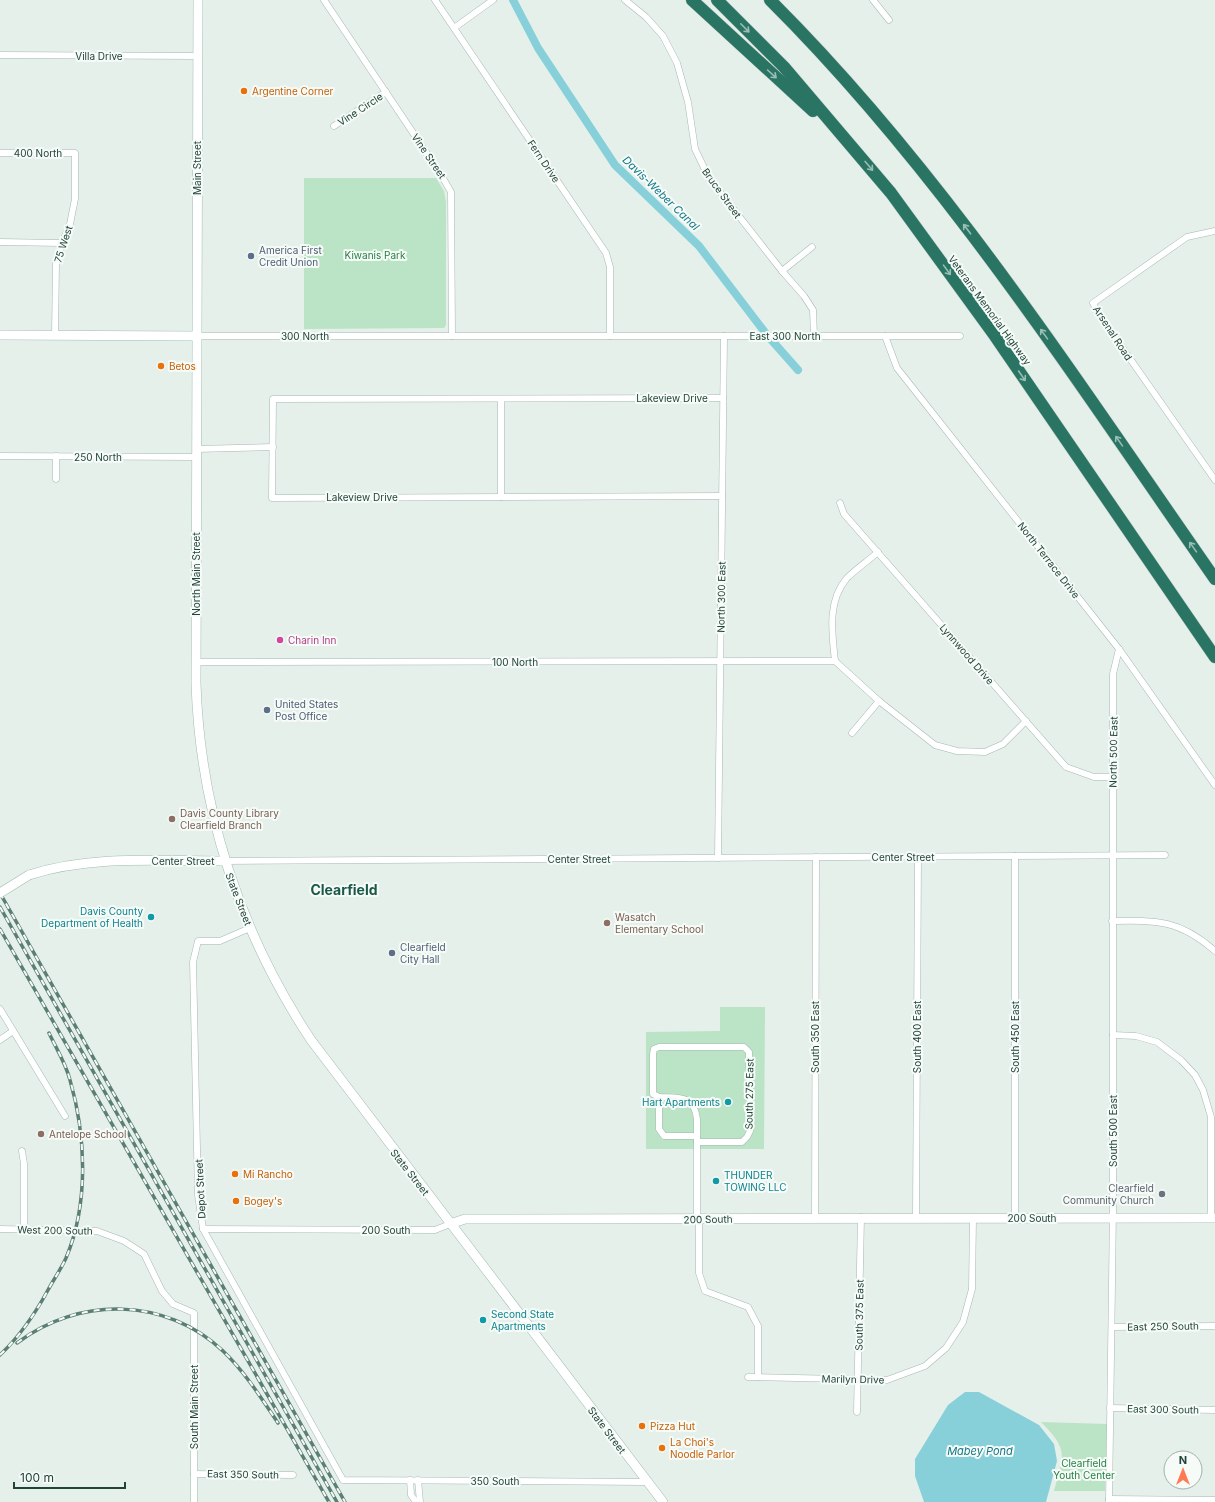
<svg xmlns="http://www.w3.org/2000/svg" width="1215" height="1502" viewBox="0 0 1215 1502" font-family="Inter,sans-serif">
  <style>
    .green { fill: #bbe3c5 }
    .water { fill: #87d0da }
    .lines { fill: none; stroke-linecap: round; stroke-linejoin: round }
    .canal { stroke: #87d0da; stroke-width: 8 }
    .street-casing { stroke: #a6b9b2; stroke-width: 7 }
    .secondary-casing { stroke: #a1bdb2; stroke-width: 10 }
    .highway-casing { stroke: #c1cbc8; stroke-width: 13 }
    .street { stroke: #fff; stroke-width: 6 }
    .secondary { stroke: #fff; stroke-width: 9 }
    .highway { stroke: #297463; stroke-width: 12 }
    .rail-casing { stroke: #5c7f75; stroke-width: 3.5 }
    .rail { stroke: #f6fbf8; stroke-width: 2; stroke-dasharray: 6; stroke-linecap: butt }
    .secondary-bridge-casing { stroke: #a1bdb2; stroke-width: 10; stroke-linecap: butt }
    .secondary-bridge { stroke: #fff; stroke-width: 9 }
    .oneway { stroke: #9abeb5 }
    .food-dot { fill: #e8710a; stroke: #f6fbf8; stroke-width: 1.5 }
    .service-dot { fill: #5c6f8a; stroke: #f6fbf8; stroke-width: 1.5 }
    .hotel-dot { fill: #d1479c; stroke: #f6fbf8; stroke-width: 1.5 }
    .education-dot { fill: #8d6e63; stroke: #f6fbf8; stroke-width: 1.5 }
    .culture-dot { fill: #0f9aa8; stroke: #f6fbf8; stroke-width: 1.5 }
    .worship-dot { fill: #6b7280; stroke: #f6fbf8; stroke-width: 1.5 }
    .labels { text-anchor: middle; stroke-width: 4; stroke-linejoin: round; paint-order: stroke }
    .street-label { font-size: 10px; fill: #21443a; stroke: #f6fbf8 }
    .food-label { font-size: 10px; fill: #c56008; stroke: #f6fbf8; text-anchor: start }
    .service-label { font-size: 10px; fill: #4e5e75; stroke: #f6fbf8; text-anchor: start }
    .park-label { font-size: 10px; fill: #268146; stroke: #f6fbf8 }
    .hotel-label { font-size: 10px; fill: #b23c85; stroke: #f6fbf8; text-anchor: start }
    .education-label { font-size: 10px; fill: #785e54; stroke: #f6fbf8; text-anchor: start }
    .culture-label { font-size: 10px; fill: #0d838f; stroke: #f6fbf8; text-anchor: end }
    .worship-label { font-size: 10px; fill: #5b616d; stroke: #f6fbf8; text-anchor: end }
    .water-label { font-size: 11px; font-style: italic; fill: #137889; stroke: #f6fbf8 }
    .district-label { font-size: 14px; font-weight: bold; fill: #1a5948; stroke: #f6fbf8 }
  </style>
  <rect width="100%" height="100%" fill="#e5f0ea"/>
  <g class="green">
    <path d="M304 178H436L444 191 446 202V325L444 328 304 329Z"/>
    <path d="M720 1007H765L764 1149H646V1032L720 1031Z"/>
    <path d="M1041 1422 1107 1424 1105 1491H1054C1064 1455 1069 1450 1041 1422Z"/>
  </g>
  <path class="water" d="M965 1392H979L1039 1425 1054 1444 1057 1461 1046 1502H924L915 1476V1459L948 1405Z"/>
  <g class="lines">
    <path class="canal" d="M513 0 538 48 615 165 699 246 767 335 798 370"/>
    <defs>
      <g id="street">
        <path d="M324 0 440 173 451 192 452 336"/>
        <path d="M435 0 606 253 610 267V336"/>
        <path d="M625 0 646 17 663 36 677 63 688 102 695 149 709 178 782 271 804 296 813 310 814 336"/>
        <path d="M873 0 889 20"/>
        <path d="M454 28 493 0"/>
        <path d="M0 55 197 56"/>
        <path d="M334 126 386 92"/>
        <path d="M0 153H75V199L70 224 62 243 56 264 55 335"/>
        <path d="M1215 231 1187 237 1093 303 1098 313 1215 480"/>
        <path d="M0 242 62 243"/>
        <path d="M782 271 812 247"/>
        <path d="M197 336H960"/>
        <path d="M885 336 897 368 1119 649 1215 785"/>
        <path d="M501 399V497"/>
        <path d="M196 449 273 447"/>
        <path d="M0 456 196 457"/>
        <path d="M56 479V456"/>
        <path d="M722 496 272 498 273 399 723 398"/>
        <path d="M840 503 844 514 1066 767 1094 777H1112"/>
        <path d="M878 552C868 561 856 569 847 578 827 601 832 633 835 661L879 701 935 745 957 751 985 752 1003 744 1026 721"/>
        <path d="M196 662 835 661"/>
        <path d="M852 733 879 701"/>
        <path d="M1015 856V1218"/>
        <path d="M718 858 724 336"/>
        <path d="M225 861 1165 855"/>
        <path d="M1112 921C1157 920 1180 920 1215 951"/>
        <path d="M250 928 220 941H198L193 962 198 1195 203 1229 343 1480 647 1482"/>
        <path d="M0 1009 65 1116"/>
        <path d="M1113 1035 1136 1036 1157 1042 1181 1060 1195 1075 1203 1090 1211 1117V1218"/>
        <path d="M0 1040 13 1031"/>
        <path d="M659 1097 653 1094V1054L654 1049 659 1047H744L749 1052 750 1131 747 1137 742 1142H697"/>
        <path d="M697 1136H664L659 1129V1097C678 1098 694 1094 697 1119V1219"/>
        <path d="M22 1151 24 1164V1230"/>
        <path d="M916 1217 918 857"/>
        <path d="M815 1218 816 857"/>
        <path d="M699 1219V1273L705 1291 748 1307 758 1326V1377"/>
        <path d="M0 1229 97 1231 124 1241 144 1254 162 1291 173 1304 194 1313V1502"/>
        <path d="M203 1229 435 1230 450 1224"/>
        <path d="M1112 1327 1215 1326"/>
        <path d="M748 1377 887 1380 925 1366 946 1348 963 1322 972 1289 973 1218"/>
        <path d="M1110 1408 1215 1410"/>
        <path d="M857 1412 861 1217"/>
        <path d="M194 1474 293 1475"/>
        <path d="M410 1480 411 1495 416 1502"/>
        <path d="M418 1480 420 1502"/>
        <path d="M1109 1499 1215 1500"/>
        <path d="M1109 1502 1113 1209V674L1119 649"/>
      </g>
      <g id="secondary">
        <path d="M198 0 196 683C200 811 240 933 311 1040L663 1502"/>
        <path d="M0 335 197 336"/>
        <path d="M29 875C92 855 159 861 225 861"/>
        <path d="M450 1224 465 1219 1215 1218"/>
      </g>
      <g id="highway">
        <path d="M692 0 813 111"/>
        <path d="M717 0 784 67 891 193 995 336 1215 657"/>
        <path d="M770 0C943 172 1076 380 1215 579"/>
      </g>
    </defs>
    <use href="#street" class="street-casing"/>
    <use href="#secondary" class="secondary-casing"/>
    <use href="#highway" class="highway-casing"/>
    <use href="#street" class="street"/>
    <use href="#secondary" class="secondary"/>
    <use href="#highway" class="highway"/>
    <defs>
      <g id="rail">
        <path d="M0 893 345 1502"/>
        <path d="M0 907 337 1502"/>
        <path d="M0 929 329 1502"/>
        <path d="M17 1343C79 1296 166 1297 223 1351 245 1372 262 1399 278 1423"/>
        <path d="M0 1355C20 1336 35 1314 48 1290 54 1279 61 1269 66 1258 89 1204 86 1135 70 1080 66 1064 56 1048 49 1033"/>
      </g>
    </defs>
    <use href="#rail" class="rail-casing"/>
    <use href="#rail" class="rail"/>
    <defs>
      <path id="secondary-bridge" d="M0 893 29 875"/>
    </defs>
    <use href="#secondary-bridge" class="secondary-bridge-casing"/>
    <use href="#secondary-bridge" class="secondary-bridge"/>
  </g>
  <defs><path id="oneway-shaft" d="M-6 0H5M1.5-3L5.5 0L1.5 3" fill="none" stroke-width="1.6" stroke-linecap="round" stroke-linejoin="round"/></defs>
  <g class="oneway">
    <use href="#oneway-shaft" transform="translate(745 28) rotate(45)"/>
    <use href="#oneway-shaft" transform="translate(772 74) rotate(42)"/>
    <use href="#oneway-shaft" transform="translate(869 166) rotate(50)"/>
    <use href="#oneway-shaft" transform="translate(967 229) rotate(-127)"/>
    <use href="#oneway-shaft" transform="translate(947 270) rotate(54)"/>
    <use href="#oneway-shaft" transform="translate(1044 334) rotate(-126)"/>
    <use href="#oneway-shaft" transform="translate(1022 376) rotate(56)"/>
    <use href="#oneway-shaft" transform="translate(1119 441) rotate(-125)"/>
    <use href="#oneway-shaft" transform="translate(1193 547) rotate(-125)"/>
  </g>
  <g class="food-dot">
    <circle cx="244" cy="91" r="4"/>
    <circle cx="161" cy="366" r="4"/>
    <circle cx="235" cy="1174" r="4"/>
    <circle cx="236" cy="1201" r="4"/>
    <circle cx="642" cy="1426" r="4"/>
    <circle cx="662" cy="1448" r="4"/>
  </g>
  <g class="service-dot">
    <circle cx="251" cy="256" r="4"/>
    <circle cx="267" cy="710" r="4"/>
    <circle cx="392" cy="953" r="4"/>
  </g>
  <circle class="hotel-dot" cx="280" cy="640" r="4"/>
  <g class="education-dot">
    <circle cx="172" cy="819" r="4"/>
    <circle cx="607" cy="923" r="4"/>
    <circle cx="41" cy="1134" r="4"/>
  </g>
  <g class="culture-dot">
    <circle cx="151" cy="917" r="4"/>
    <circle cx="728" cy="1102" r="4"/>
    <circle cx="716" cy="1181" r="4"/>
    <circle cx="483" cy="1320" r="4"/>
  </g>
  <circle class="worship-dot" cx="1162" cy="1194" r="4"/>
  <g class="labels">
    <g class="street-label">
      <text x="99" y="60">Villa Drive</text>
      <text transform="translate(360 109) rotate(-33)" y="4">Vine Circle</text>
      <text x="38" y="157">400 North</text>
      <text transform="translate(429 156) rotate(56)" y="4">Vine Street</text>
      <text transform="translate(544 161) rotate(56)" y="4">Fern Drive</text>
      <text transform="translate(197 168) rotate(-90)" y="4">Main Street</text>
      <text transform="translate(722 193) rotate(54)" y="4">Bruce Street</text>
      <text transform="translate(63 244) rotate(-72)" y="4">75 West</text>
      <text transform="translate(990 310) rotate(54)" y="4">Veterans Memorial Highway</text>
      <text transform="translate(1113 333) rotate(57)" y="4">Arsenal Road</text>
      <text x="305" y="340">300 North</text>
      <text x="785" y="340">East 300 North</text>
      <text x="672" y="402">Lakeview Drive</text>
      <text x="98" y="461">250 North</text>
      <text x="362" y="501">Lakeview Drive</text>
      <text transform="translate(1049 560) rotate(52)" y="4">North Terrace Drive</text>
      <text transform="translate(196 574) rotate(-90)" y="4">North Main Street</text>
      <text transform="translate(721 597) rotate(-89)" y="4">North 300 East</text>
      <text transform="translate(967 654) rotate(49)" y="4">Lynnwood Drive</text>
      <text x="515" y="666">100 North</text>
      <text transform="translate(1113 752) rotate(-89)" y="4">North 500 East</text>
      <text x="903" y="861">Center Street</text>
      <text x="579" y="863">Center Street</text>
      <text x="183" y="865">Center Street</text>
      <text transform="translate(239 899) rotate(69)" y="4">State Street</text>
      <text transform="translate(815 1037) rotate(-90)" y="4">South 350 East</text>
      <text transform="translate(917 1037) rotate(-90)" y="4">South 400 East</text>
      <text transform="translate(1015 1037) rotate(-90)" y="4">South 450 East</text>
      <text transform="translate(749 1094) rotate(-89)" y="4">South 275 East</text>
      <text transform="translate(1113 1131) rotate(-90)" y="4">South 500 East</text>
      <text transform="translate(410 1172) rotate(52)" y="4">State Street</text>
      <text transform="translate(200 1189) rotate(-93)" y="4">Depot Street</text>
      <text x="1032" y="1222">200 South</text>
      <text transform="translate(708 1219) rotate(-1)" y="4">200 South</text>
      <text transform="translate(55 1230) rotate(1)" y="4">West 200 South</text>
      <text x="386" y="1234">200 South</text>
      <text transform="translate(859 1315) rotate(-89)" y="4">South 375 East</text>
      <text transform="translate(1163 1326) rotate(-1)" y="4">East 250 South</text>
      <text transform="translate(853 1379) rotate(1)" y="4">Marilyn Drive</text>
      <text transform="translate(194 1407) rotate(-90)" y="4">South Main Street</text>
      <text transform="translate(1163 1409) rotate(1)" y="4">East 300 South</text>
      <text transform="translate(607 1430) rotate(53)" y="4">State Street</text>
      <text transform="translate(243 1474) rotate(1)" y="4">East 350 South</text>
      <text x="495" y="1485">350 South</text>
    </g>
    <g class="food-label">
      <text x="252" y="95">Argentine Corner</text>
      <text x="169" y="370">Betos</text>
      <text x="243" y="1178">Mi Rancho</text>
      <text x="244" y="1205">Bogey's</text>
      <text x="650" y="1430">Pizza Hut</text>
      <text x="670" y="1446">La Choi's<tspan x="670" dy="12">Noodle Parlor</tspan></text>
    </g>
    <g class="service-label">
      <text x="259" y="254">America First<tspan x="259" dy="12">Credit Union</tspan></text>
      <text x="275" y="708">United States<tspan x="275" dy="12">Post Office</tspan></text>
      <text x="400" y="951">Clearfield<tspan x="400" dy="12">City Hall</tspan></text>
    </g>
    <g class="park-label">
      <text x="375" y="259">Kiwanis Park</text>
      <text x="1084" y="1467">Clearfield<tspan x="1084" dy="12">Youth Center</tspan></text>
    </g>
    <g class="hotel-label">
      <text x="288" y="644">Charin Inn</text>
    </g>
    <g class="education-label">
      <text x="180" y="817">Davis County Library<tspan x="180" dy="12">Clearfield Branch</tspan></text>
      <text x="615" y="921">Wasatch<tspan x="615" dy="12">Elementary School</tspan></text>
      <text x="49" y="1138">Antelope School</text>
    </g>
    <g class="culture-label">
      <text x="143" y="915">Davis County<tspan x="143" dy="12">Department of Health</tspan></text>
      <text x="720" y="1106">Hart Apartments</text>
      <text x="724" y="1179" text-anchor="start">THUNDER<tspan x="724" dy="12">TOWING LLC</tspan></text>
      <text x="491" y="1318" text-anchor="start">Second State<tspan x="491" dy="12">Apartments</tspan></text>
    </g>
    <g class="worship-label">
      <text x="1154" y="1192">Clearfield<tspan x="1154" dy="12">Community Church</tspan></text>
    </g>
    <g class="water-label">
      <text transform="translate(661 193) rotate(44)" y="4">Davis-Weber Canal</text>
      <text x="980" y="1455">Mabey Pond</text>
    </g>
    <g class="district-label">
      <text x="344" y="895">Clearfield</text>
    </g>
  </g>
  <g transform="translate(1183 1470)"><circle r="19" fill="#f6fbf8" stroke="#a1b2ac"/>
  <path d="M0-3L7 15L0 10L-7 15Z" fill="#ff7953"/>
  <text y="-6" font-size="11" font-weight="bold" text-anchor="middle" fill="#21443a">N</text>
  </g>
  <path d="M14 1482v6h111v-6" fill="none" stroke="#21443a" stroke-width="2"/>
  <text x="20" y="1482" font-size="12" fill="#21443a" stroke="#f6fbf8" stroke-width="3" paint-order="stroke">100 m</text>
</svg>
